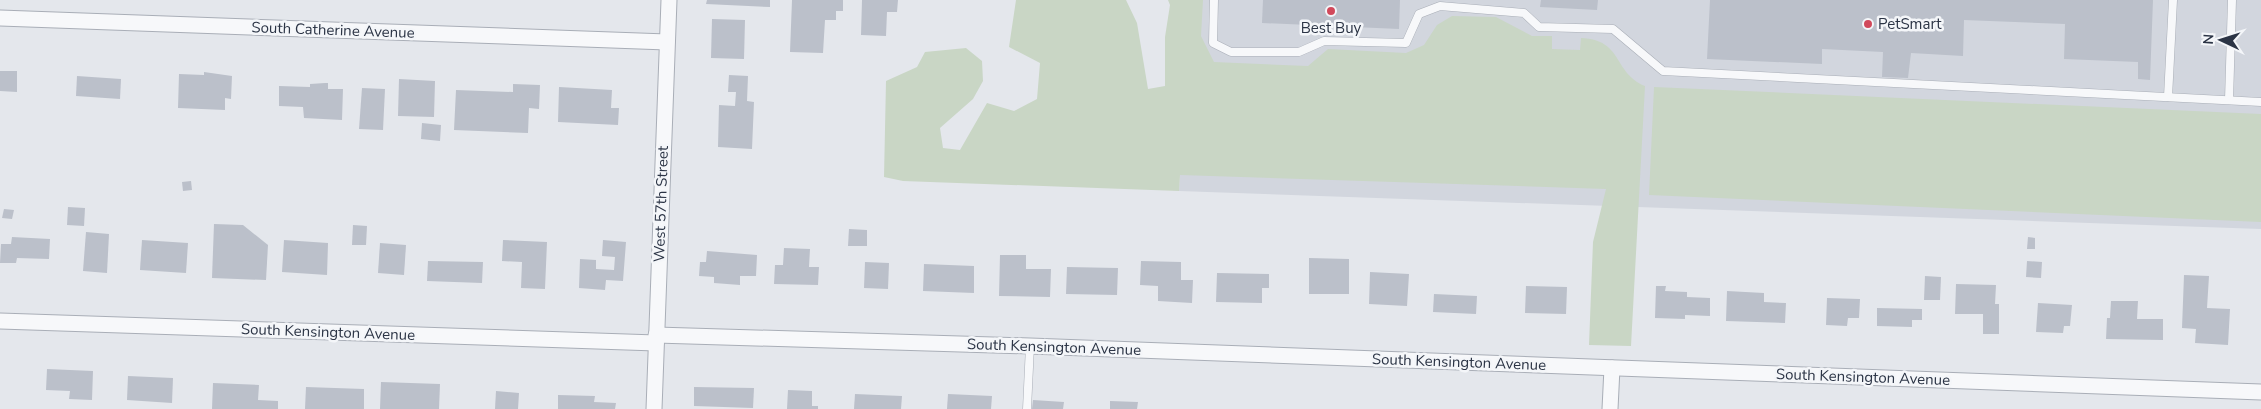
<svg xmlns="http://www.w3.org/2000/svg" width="2261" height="409" viewBox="0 0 2261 409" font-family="'Nunito Sans',sans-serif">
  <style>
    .built { fill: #d2d6de }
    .green { fill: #c9d6c5 }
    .building { fill: #bbc0ca }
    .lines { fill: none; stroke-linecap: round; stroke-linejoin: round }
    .lane-casing { stroke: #a9aeb7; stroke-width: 9 }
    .street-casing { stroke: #a9aeb7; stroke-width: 17 }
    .lane { stroke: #f7f8fa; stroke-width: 8 }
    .street { stroke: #f7f8fa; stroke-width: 15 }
    .poi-dot { fill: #d1495b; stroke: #f4f6f9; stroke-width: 2 }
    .labels { text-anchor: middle; stroke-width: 5; stroke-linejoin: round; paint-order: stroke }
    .poi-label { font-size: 15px; fill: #2b3445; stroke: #f4f6f9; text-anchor: start }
    .street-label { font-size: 15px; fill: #2b3445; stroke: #f4f6f9 }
  </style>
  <rect width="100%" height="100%" fill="#e4e7ec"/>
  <path class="built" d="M1187 0H2261V229L1179 191Z"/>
  <g class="green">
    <path d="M1016 0H1126L1137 23 1148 89 1165 86V37L1170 5 1168 0H1203L1201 36 1214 62 1308 66 1328 49 1406 53 1424 45 1437 25 1452 16 1496 17 1532 36H1552V49L1580 50 1581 38C1624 40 1612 72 1645 86L1631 346 1589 345 1593 242 1606 189 1180 175 1179 191 903 181 884 177 886 81 917 67 925 52 966 48 982 61 983 81 973 99 940 128 943 148 960 150 987 103 1014 111 1037 99 1040 63 1009 47Z"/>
    <path d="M1654 87 2261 114V222L1649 195Z"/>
  </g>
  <g class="building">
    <path d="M707 0H770V7L706 4Z"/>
    <path d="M792 0H843V11H836V20H825L823 53 790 52Z"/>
    <path d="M862 0H898L897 12H887L886 36 861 35Z"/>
    <path d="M1263 0H1400L1399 29 1262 23Z"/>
    <path d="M1541 0H1598L1597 10 1540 7Z"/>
    <path d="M1710 0H2153L2150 80 2138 79V62L2064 59 2065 24 1964 20 1963 56 1911 53 1908 78 1882 77 1883 52 1822 49V64L1707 59Z"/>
    <path d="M712 19 745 20 744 59 711 58Z"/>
    <path d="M0 71H17V92L0 91Z"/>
    <path d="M204 72 232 76 231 99 225 98V110L178 108 179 74 204 75Z"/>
    <path d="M729 75 748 76 747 101 754 102 752 149 718 147 719 105 735 106 736 92H728Z"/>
    <path d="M77 76 121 79 120 99 76 96Z"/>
    <path d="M399 79 435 81 434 117 398 116Z"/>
    <path d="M325 83H328V89H343L342 120 304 118 303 107 279 106V86L310 87V84Z"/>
    <path d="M513 84 540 85 539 109 529 108 528 133 454 130 456 90 513 92Z"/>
    <path d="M559 87 612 90 611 108H619L618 125 558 122Z"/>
    <path d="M362 88 385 89 383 130 359 129Z"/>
    <path d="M422 123 441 125 440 141 421 139Z"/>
    <path d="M191 181 192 190 183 191 182 182Z"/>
    <path d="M68 207 85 208 84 226 67 225Z"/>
    <path d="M4 209 14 210 12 219 2 218Z"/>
    <path d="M214 224 243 225 268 245 266 280 212 278Z"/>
    <path d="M353 225 367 226 366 245H352Z"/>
    <path d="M849 229 867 230V246H848Z"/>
    <path d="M86 232 109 234 107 273 83 271Z"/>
    <path d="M12 237 50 239 49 259 17 258 16 263H0L1 244H11Z"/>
    <path d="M2028 237 2035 238V249H2027Z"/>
    <path d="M142 240 188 243 186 273 140 270Z"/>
    <path d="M284 240 328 243 327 275 282 272Z"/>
    <path d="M503 240 547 242 545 289 521 288 522 262 502 261Z"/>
    <path d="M603 240 626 242 623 281 606 280 605 290 579 288 580 259 596 260V269L614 270 615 257 602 256Z"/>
    <path d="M380 243 406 245 404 275 378 273Z"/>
    <path d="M784 248 810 249 809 267H819L818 285 774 284 775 265H783Z"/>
    <path d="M707 251 757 255 756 276H740V285L714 283V277L699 276 700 262H706Z"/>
    <path d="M1000 255H1026V269H1051L1050 297 999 296Z"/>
    <path d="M1309 258 1349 259V294H1309Z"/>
    <path d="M428 261 483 262 482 283 427 281Z"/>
    <path d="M1141 261 1181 262V280H1193L1192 303 1158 301V286L1140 285Z"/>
    <path d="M2027 261 2042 262 2041 278 2026 277Z"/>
    <path d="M865 262 889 263 888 289 864 288Z"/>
    <path d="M924 264 974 266V293L923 291Z"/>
    <path d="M1067 267 1118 268 1117 295 1066 294Z"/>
    <path d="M1370 272 1409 274 1407 306 1369 304Z"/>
    <path d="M1217 273 1269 274V288H1262V303L1216 302Z"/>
    <path d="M2184 275 2209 276 2207 308 2230 309 2228 345 2195 343 2196 329 2182 328Z"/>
    <path d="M1925 276 1941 277 1940 300H1924Z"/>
    <path d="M1956 284 1996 285 1995 304H1999V334H1983V314H1955Z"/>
    <path d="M1526 286 1567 287 1566 314 1525 313Z"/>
    <path d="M1656 286H1666L1665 291 1687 292V297L1710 298V316L1685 315V319L1655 318Z"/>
    <path d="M1727 291 1764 293V302L1786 303 1785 323 1726 321Z"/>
    <path d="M1434 294 1477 296 1476 314 1433 312Z"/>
    <path d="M1827 298 1860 299 1859 318H1848L1847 326 1826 325Z"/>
    <path d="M2111 301H2138L2137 319H2163V340L2106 339 2107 318H2110Z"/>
    <path d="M2038 303 2072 305 2070 326H2064L2063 333 2036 332Z"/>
    <path d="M1877 308 1922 309V320H1912V327L1877 326Z"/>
    <path d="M47 369 93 371 92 400 69 399 70 391 46 390Z"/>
    <path d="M128 376 173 378 172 403 127 400Z"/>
    <path d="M381 382 440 384 439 409H380Z"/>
    <path d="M213 383 259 385 258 400 278 401V409H212Z"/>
    <path d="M306 387 364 389V409H305Z"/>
    <path d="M694 387 754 388 753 408 694 406Z"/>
    <path d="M788 390 812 391V406H818V409H787Z"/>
    <path d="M496 391 519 393 518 409H495Z"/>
    <path d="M855 394 902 396 901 409H854Z"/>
    <path d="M948 394 992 396 991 409H947Z"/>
    <path d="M558 395 595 396 594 402 616 403 615 409H558Z"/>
    <path d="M1033 400 1064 402 1063 409H1032Z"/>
    <path d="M1110 401 1138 402 1137 409H1110Z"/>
  </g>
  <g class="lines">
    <defs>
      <g id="lane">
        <path d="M1214 0 1213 43 1231 52H1299L1324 41 1406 43 1419 14 1440 6 1524 13 1539 27 1613 29 1663 71 2261 102"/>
        <path d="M2168 97 2173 0"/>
        <path d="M2229 100 2232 0"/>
        <path d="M1027 409 1030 346"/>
      </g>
      <g id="street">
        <path d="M0 18 667 42"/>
        <path d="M0 321 656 343"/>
        <path d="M656 335 1030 346 2261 392"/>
        <path d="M654 409 669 0"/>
        <path d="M1610 409 1612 368"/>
      </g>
    </defs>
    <use href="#lane" class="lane-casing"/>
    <use href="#street" class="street-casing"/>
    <use href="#lane" class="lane"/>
    <use href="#street" class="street"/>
  </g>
  <g class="poi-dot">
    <circle cx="1331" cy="11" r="5"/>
    <circle cx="1868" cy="24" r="5"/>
  </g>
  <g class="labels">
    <g class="poi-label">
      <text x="1878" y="29">PetSmart</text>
      <text x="1331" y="33" text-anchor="middle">Best Buy</text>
    </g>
    <g class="street-label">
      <text transform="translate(333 30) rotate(2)" y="5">South Catherine Avenue</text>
      <text transform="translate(661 204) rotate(-88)" y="5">West 57th Street</text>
      <text transform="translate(328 332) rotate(2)" y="5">South Kensington Avenue</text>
      <text transform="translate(1054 347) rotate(2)" y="5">South Kensington Avenue</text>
      <text transform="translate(1459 362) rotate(2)" y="5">South Kensington Avenue</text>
      <text transform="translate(1863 377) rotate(2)" y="5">South Kensington Avenue</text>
    </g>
  </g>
  <g transform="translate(2221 40) rotate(274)" stroke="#f4f6f9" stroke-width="4" paint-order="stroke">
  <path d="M0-4L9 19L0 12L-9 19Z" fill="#2b3445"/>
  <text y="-8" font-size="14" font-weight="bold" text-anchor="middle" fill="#2b3445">N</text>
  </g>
</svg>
